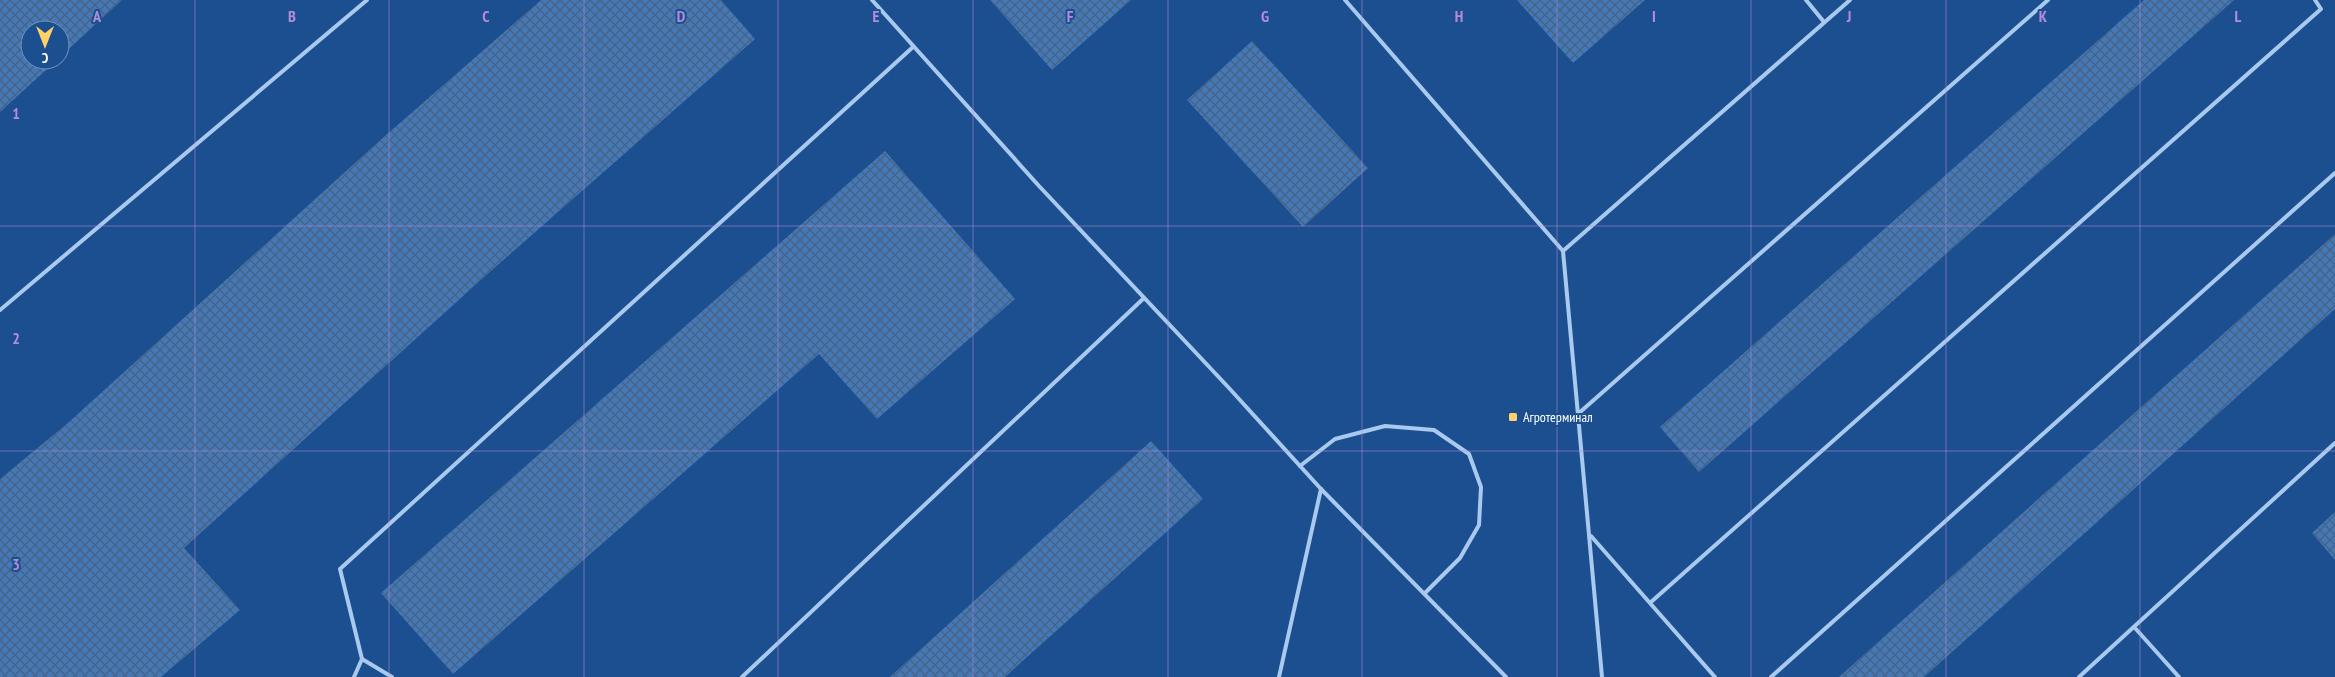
<svg xmlns="http://www.w3.org/2000/svg" width="2335" height="677" viewBox="0 0 2335 677" font-family="'PT Sans Narrow',sans-serif">
  <style>
    .building { fill: url(#building-cross-hatch) }
    .lines { fill: none; stroke-linecap: round; stroke-linejoin: round }
    .service { stroke: #a9c9ee; stroke-width: 4 }
    .grid { fill: none; stroke: #b68bdc; stroke-width: 1; stroke-opacity: 0.55 }
    .poi-dot { fill: #ffd166; stroke: #1b4f8f; stroke-width: 2 }
    .labels { text-anchor: middle; stroke-width: 4; stroke-linejoin: round; paint-order: stroke }
    .poi-label { font-size: 14px; fill: #fff; stroke: #1b4f8f; text-anchor: start }
    .grid-label { font-size: 16px; text-anchor: middle; font-weight: bold; fill: #b68bdc; stroke: #1b4f8f; stroke-width: 4; stroke-linejoin: round; paint-order: stroke }
  </style>
  <defs>
    <pattern id="building-cross-hatch" width="8" height="8" patternUnits="userSpaceOnUse" patternTransform="scale(1.25)"><rect width="8" height="8" fill="#4478b7"/><path d="M0 0l8 8M0 8l8-8" fill="none" stroke="#486282"/></pattern>
  </defs>
  <rect width="100%" height="100%" fill="#1b4f8f"/>
  <g class="building">
    <path d="M0 0H122L60 57V30H30V60H57L0 112Z"/>
    <path d="M541 0H721L755 39 492 270 184 548 240 610 161 677H0V479L69 422 377 143Z"/>
    <path d="M990 0H1131L1052 70Z"/>
    <path d="M1517 0H1645L1573 63Z"/>
    <path d="M2144 0H2234L1699 472 1660 427Z"/>
    <path d="M1252 41 1368 168 1303 227 1187 100Z"/>
    <path d="M885 151 1015 299 877 419 819 354 453 674 381 593Z"/>
    <path d="M2335 234V309L1924 677H1839Z"/>
    <path d="M1151 441 1203 499 1005 677H890Z"/>
    <path d="M2335 512V560L2312 533Z"/>
  </g>
  <g class="lines">
    <g class="service">
      <path d="M872 0 1039 186 1229 388 1321 489 1506 677"/>
      <path d="M1345 0 1563 251"/>
      <path d="M1806 0 1824 22"/>
      <path d="M0 310 367 0"/>
      <path d="M1579 413 2048 0"/>
      <path d="M1300 466 1335 439 1385 426 1434 430 1469 454 1481 487 1479 525 1460 558 1425 593"/>
      <path d="M1591 536 1715 677"/>
      <path d="M1651 602 2321 9 2315 0"/>
      <path d="M2135 628 2179 677"/>
      <path d="M354 677 362 659"/>
      <path d="M392 677 362 659 340 569 913 47"/>
      <path d="M742 677 1144 298"/>
      <path d="M1279 677 1321 489"/>
      <path d="M1602 677 1563 251 1850 0"/>
      <path d="M1771 677 2335 173"/>
      <path d="M2079 677 2335 443"/>
    </g>
  </g>
  <path class="grid" d="M195 0V677M389 0V677M584 0V677M778 0V677M973 0V677M1168 0V677M1362 0V677M1557 0V677M1751 0V677M1946 0V677M2140 0V677M0 226H2335M0 451H2335"/>
  <rect class="poi-dot" x="1508" y="412" width="10" height="10" rx="2.5"/>
  <g class="labels">
    <g class="poi-label">
      <text x="1523" y="422">Агротерминал</text>
    </g>
  </g>
  <g class="grid-label">
    <text x="97" y="22">A</text>
    <text x="292" y="22">B</text>
    <text x="486" y="22">C</text>
    <text x="681" y="22">D</text>
    <text x="876" y="22">E</text>
    <text x="1070" y="22">F</text>
    <text x="1265" y="22">G</text>
    <text x="1459" y="22">H</text>
    <text x="1654" y="22">I</text>
    <text x="1849" y="22">J</text>
    <text x="2043" y="22">K</text>
    <text x="2238" y="22">L</text>
    <text x="16" y="119">1</text>
    <text x="16" y="344">2</text>
    <text x="16" y="570">3</text>
  </g>
  <g transform="translate(45 45) rotate(180)"><circle r="24" fill="#1b4f8f" stroke="#7695bc"/>
  <path d="M0-4L9 19L0 12L-9 19Z" fill="#ffd166"/>
  <text y="-8" font-size="14" font-weight="bold" text-anchor="middle" fill="#ffffff">С</text>
  </g>
</svg>
